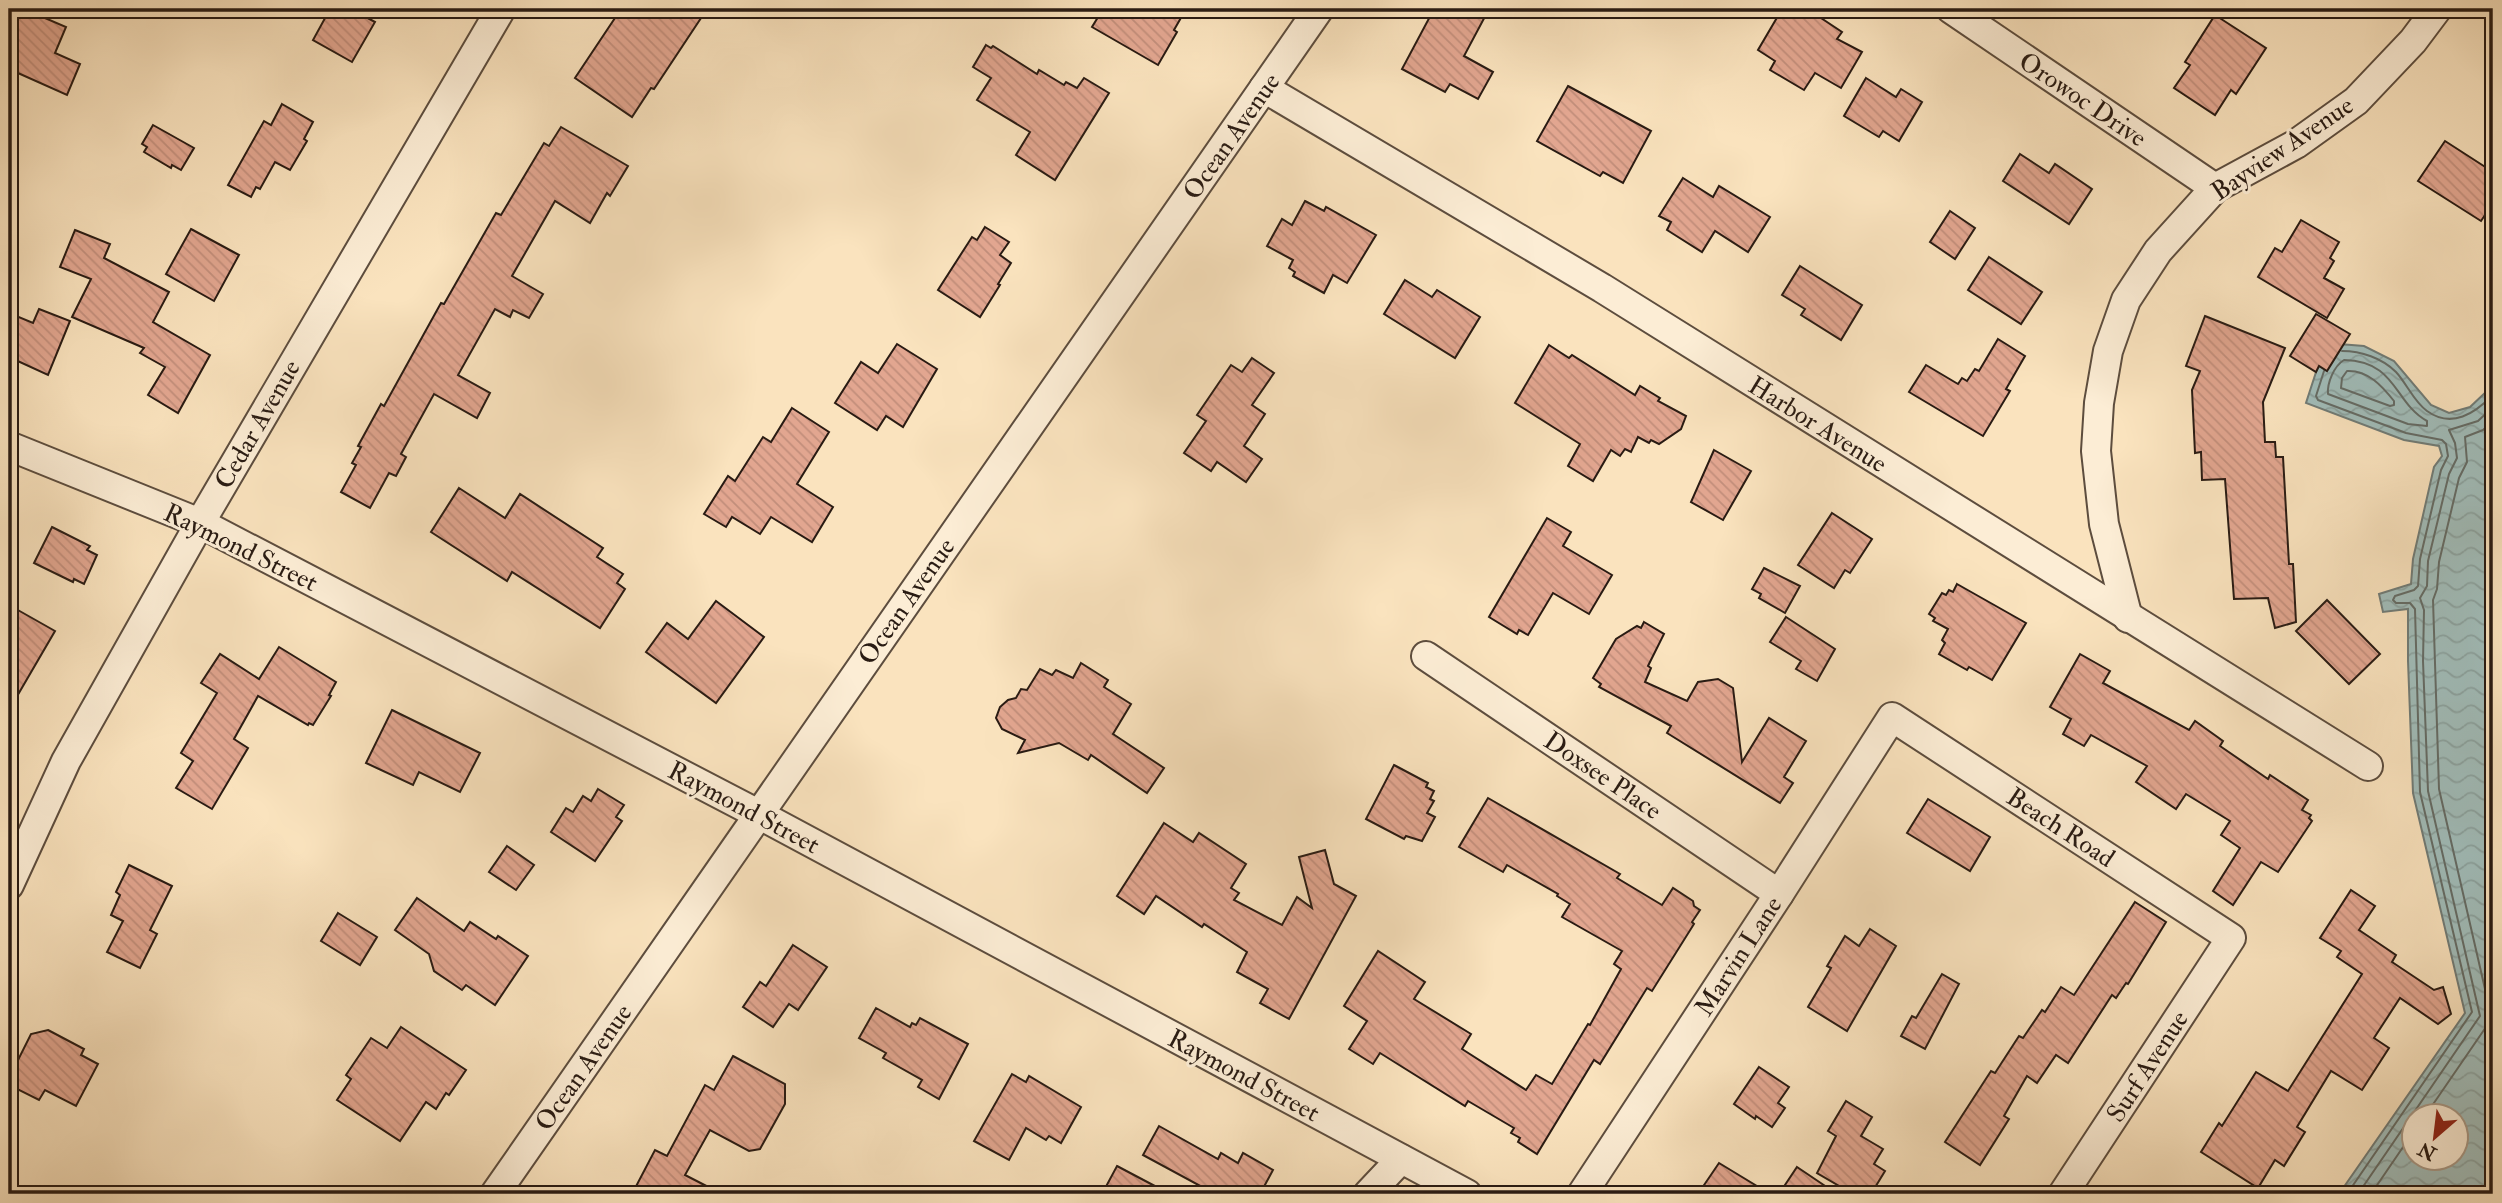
<svg xmlns="http://www.w3.org/2000/svg" width="2502" height="1203" viewBox="0 0 2502 1203" font-family="'IM FELL Double Pica',serif">
  <style>
    .water { fill: url(#water-waves); stroke: #717c77; stroke-width: 2; fill-rule: evenodd }
    .lines { fill: none; stroke-linecap: round; stroke-linejoin: round }
    .shore { stroke: #656c66; stroke-width: 2 }
    .building { fill: url(#building-back-hatch); stroke: #291b13; stroke-width: 2 }
    .minor-casing { stroke: #5d4d3e; stroke-width: 32 }
    .minor { stroke: #fcedd5; stroke-width: 28 }
    .labels { text-anchor: middle; stroke-width: 6; stroke-linejoin: round; paint-order: stroke }
    .street-label { font-size: 26px; fill: #291b13; stroke: #fcedd5 }
  </style>
  <defs>
    <pattern id="water-waves" width="16" height="10" patternUnits="userSpaceOnUse" patternTransform="scale(1.75)"><rect width="16" height="10" fill="#a1bdba"/><path d="M0 5q4-4 8 0t8 0" fill="none" stroke="#8ba29f"/></pattern>
    <pattern id="building-back-hatch" width="6" height="6" patternUnits="userSpaceOnUse" patternTransform="scale(1.75)"><rect width="6" height="6" fill="#e2a690"/><path d="M-1 5l2 2M0 0l6 6M5-1l2 2" fill="none" stroke="#c28e7b"/></pattern>
  </defs>
  <rect width="100%" height="100%" fill="#fae3be"/>
  <filter id="stains"><feTurbulence type="fractalNoise" baseFrequency=".00286" numOctaves="4"/><feColorMatrix values="0 0 0 0 .2 0 0 0 0 .09 0 0 0 0 .02 0 0 0 .5 -.17"/></filter>
  <radialGradient id="worn" r=".72"><stop offset=".6" stop-color="#630" stop-opacity="0"/><stop offset="1" stop-color="#630" stop-opacity=".3"/></radialGradient>
  <path class="water" d="M2339 344 2364 346 2394 361 2431 405 2449 413 2470 407 2487 391 2493 358V1194H2339L2465 1013 2413 793 2408 661V609L2383 612 2379 594 2411 584 2413 559 2434 467 2442 456 2439 446 2404 440 2306 403 2318 366ZM2414 1116H2456V1158H2414Z"/>
  <g class="lines">
    <g class="shore">
      <path d="M2342 351C2361 351 2382 358 2396 372 2407 384 2414 402 2427 411 2452 429 2475 413 2493 395"/>
      <path d="M2344 360C2397 361 2394 403 2427 421V426L2408 424 2328 394C2327 383 2334 366 2344 360Z"/>
      <path d="M2324 371 2316 396 2318 400 2406 433 2442 440 2446 444 2448 456 2441 470 2420 559 2418 586 2414 590 2395 596 2393 600 2396 603H2410L2415 609 2420 792 2472 1012 2347 1194"/>
      <path d="M2347 371C2368 370 2382 386 2394 401V405L2390 406 2341 388 2342 378Z"/>
      <path d="M2425 1116 2486 1027 2491 1015 2439 789 2433 600 2437 589 2439 562 2459 478 2467 462 2465 437 2483 430 2493 421"/>
      <path d="M2358 1194 2480 1016 2428 791 2423 661 2424 610 2420 598 2427 586 2428 561 2449 474 2457 458 2455 443 2449 430 2478 421 2493 407"/>
      <path d="M2371 1194 2414 1131"/>
    </g>
  </g>
  <g class="building">
    <path d="M18 9H24L66 27 55 53 80 64 67 95 9 69V31Z"/>
    <path d="M330 9H351L375 22 352 62 313 40Z"/>
    <path d="M621 9H707L654 89 651 88 632 117 575 78Z"/>
    <path d="M1103 9H1186L1174 30 1177 32 1158 65 1092 27Z"/>
    <path d="M1434 9H1489L1464 56 1493 72 1478 99 1450 84 1445 92 1402 69Z"/>
    <path d="M1782 9H1827L1821 18 1842 32 1837 39 1862 52 1841 88 1815 73 1804 90 1770 70 1775 61 1758 50Z"/>
    <path d="M2215 15 2266 48 2236 94 2231 90 2215 115 2174 88 2190 65 2185 62Z"/>
    <path d="M986 45 991 48 993 46 1037 74 1039 70 1064 85 1066 82 1077 88 1084 78 1109 93 1055 180 1016 155 1030 132 977 100 991 78 973 67Z"/>
    <path d="M1866 78 1896 97 1901 89 1922 102 1899 141 1883 131 1879 137 1844 116Z"/>
    <path d="M1568 86 1651 131 1623 183 1603 172 1600 176 1537 141Z"/>
    <path d="M282 104 313 122 304 139 307 141 290 170 275 162 260 189 256 187 251 197 228 185 264 121 271 125Z"/>
    <path d="M153 125 194 148 181 170 172 165 171 168 144 152 147 147 142 144Z"/>
    <path d="M561 127 628 166 610 196 607 193 590 223 555 201 512 276 543 294 529 318 513 310 510 317 495 309 458 375 490 393 477 418 434 394 401 454 406 457 396 476 389 473 370 508 341 492 356 465 352 463 361 447 358 446 381 404 384 406 441 303 444 304 496 213 501 215 544 143 549 146Z"/>
    <path d="M2445 141 2493 172V203L2481 221 2418 181Z"/>
    <path d="M2020 154 2049 173 2055 164 2092 189 2069 224 2003 181Z"/>
    <path d="M1683 178 1713 197 1719 186 1770 217 1748 252 1715 231 1702 252 1667 230 1671 222 1659 216Z"/>
    <path d="M1305 201 1324 211 1326 207 1376 235 1347 283 1333 275 1324 293 1293 276 1295 272 1289 268 1293 260 1267 246 1282 219 1292 225Z"/>
    <path d="M1950 211 1975 228 1955 259 1930 242Z"/>
    <path d="M2301 220 2339 242 2330 258 2334 261 2324 278 2344 289 2327 318 2258 277 2275 248 2282 252Z"/>
    <path d="M985 227 1009 242 1000 255 1011 263 998 284 1000 285 980 317 938 290 972 237 977 240Z"/>
    <path d="M191 229 239 255 214 301 166 274Z"/>
    <path d="M75 230 110 244 104 258 169 292 153 322 210 355 178 413 148 395 165 367 140 353 144 348 72 317 91 279 60 267Z"/>
    <path d="M1989 257 2042 292 2021 324 1968 290Z"/>
    <path d="M1800 266 1862 305 1841 340 1801 315 1805 309 1782 295Z"/>
    <path d="M1405 280 1432 297 1437 290 1480 317 1455 358 1384 314Z"/>
    <path d="M39 309 70 321 48 375 9 357V328L14 315 33 323Z"/>
    <path d="M2316 314 2350 334 2327 371 2319 366 2316 372 2290 356Z"/>
    <path d="M2205 316 2285 348 2263 402 2265 442H2275L2276 457H2283L2289 564H2293L2296 622 2275 628 2268 598 2234 599 2225 479 2202 480 2201 452 2195 453 2192 390 2200 371 2186 366Z"/>
    <path d="M1998 339 2025 356 2006 389 2010 391 1983 436 1909 392 1926 365 1958 384 1962 378 1967 381 1975 369 1979 371Z"/>
    <path d="M897 344 937 369 903 427 886 416 877 430 835 403 861 362 878 373Z"/>
    <path d="M1549 345 1569 358 1572 355 1635 395 1640 386 1660 398 1658 401 1686 416 1681 429 1659 444 1651 440 1649 443 1638 437 1631 452 1625 449 1620 456 1611 450 1593 481 1568 466 1580 444 1515 403Z"/>
    <path d="M1252 358 1274 373 1252 405 1265 414 1244 446 1262 459 1246 482 1217 462 1211 471 1184 453 1206 421 1197 415 1231 365 1242 372Z"/>
    <path d="M792 408 829 432 797 484 833 507 812 542 771 517 760 534 732 517 726 527 704 514 728 476 735 481 763 437 771 442Z"/>
    <path d="M1714 450 1751 471 1723 520 1691 502Z"/>
    <path d="M459 488 505 518 520 494 603 548 597 557 623 574 617 583 625 589 600 628 512 572 507 581 431 532Z"/>
    <path d="M1832 513 1872 539 1850 573 1845 570 1834 588 1798 565Z"/>
    <path d="M1547 518 1571 532 1563 546 1612 575 1589 614 1553 593 1528 635 1519 630 1517 634 1489 617Z"/>
    <path d="M52 527 90 546 87 550 97 555 84 584 74 579 73 582 34 563Z"/>
    <path d="M1764 568 1800 586 1785 613 1759 598 1761 594 1752 589Z"/>
    <path d="M1957 584 2026 623 1992 680 1969 667 1967 670 1939 654 1945 643 1942 640 1948 629 1933 621 1935 618 1929 614 1942 593 1946 595 1949 590 1953 592Z"/>
    <path d="M2327 600 2380 654 2349 684 2296 631Z"/>
    <path d="M716 601 764 637 716 703 646 652 667 623 688 639Z"/>
    <path d="M9 605 55 631 9 710Z"/>
    <path d="M1786 617 1835 649 1817 681 1796 669 1801 661 1770 642Z"/>
    <path d="M1644 622 1664 634 1648 666 1651 668 1645 682 1687 701 1698 682 1718 679 1733 688 1742 762 1769 718 1806 741 1784 777 1793 783 1780 803 1667 733 1671 726 1599 687 1601 684 1593 678 1616 639 1637 626 1641 628Z"/>
    <path d="M279 647 336 682 329 695 331 696 313 725 309 723 308 725 258 696 234 739 248 748 212 809 176 788 193 761 181 753 217 693 201 683 220 654 259 679Z"/>
    <path d="M2080 654 2110 671 2103 683 2189 730 2195 721 2223 741 2220 746 2268 779 2270 775 2308 800 2302 810 2311 815 2309 818 2312 821 2278 872 2261 862 2233 905 2213 891 2240 848 2221 835 2230 821 2186 794 2176 809 2136 782 2147 766 2091 735 2084 746 2063 734 2071 719 2050 707Z"/>
    <path d="M1081 663 1108 680 1104 687 1131 704 1113 734 1164 768 1147 793 1091 755 1088 760 1059 743 1018 753 1025 740 1002 729 996 718 1000 707 1008 700 1016 698 1021 689 1027 690 1040 669 1052 675 1056 670 1073 678Z"/>
    <path d="M392 710 480 753 460 792 419 772 413 785 366 763Z"/>
    <path d="M1394 765 1428 783 1426 787 1434 791 1430 799 1434 801 1427 813 1435 817 1422 841 1406 836 1404 839 1366 819Z"/>
    <path d="M598 789 624 805 616 817 622 821 595 861 551 832 566 808 573 812 583 796 591 801Z"/>
    <path d="M1488 798 1620 874 1617 878 1662 905 1673 888 1693 901 1694 906 1700 910 1692 922 1694 924 1652 991 1647 988 1600 1064 1594 1060 1537 1154 1518 1142 1520 1138 1511 1133 1514 1128 1468 1101 1465 1106 1380 1053 1373 1064 1349 1049 1367 1021 1344 1006 1378 951 1425 982 1414 999 1471 1034 1462 1049 1526 1090 1536 1075 1552 1084 1588 1024 1590 1025 1621 969 1614 964 1622 951 1562 917 1570 904 1557 896 1558 894 1507 865 1503 872 1459 847Z"/>
    <path d="M1928 799 1990 837 1970 871 1907 833Z"/>
    <path d="M1164 823 1193 842 1199 833 1246 864 1231 888 1239 893 1234 900 1282 925 1297 897 1312 908 1299 857 1325 850 1334 884 1356 896 1289 1019 1260 1003 1268 989 1237 972 1247 952 1204 924 1202 927 1156 896 1144 914 1117 896Z"/>
    <path d="M507 846 534 865 516 890 489 872Z"/>
    <path d="M129 865 172 886 150 930 157 934 140 968 107 952 123 921 111 915 120 895 116 892Z"/>
    <path d="M2351 890 2375 906 2359 930 2396 955 2392 962 2434 990 2443 987 2451 1014 2438 1024 2400 998 2374 1038 2389 1048 2362 1090 2331 1071 2297 1127 2305 1132 2284 1166 2275 1160 2258 1188 2201 1152 2219 1123 2222 1126 2256 1072 2288 1091 2362 974 2337 957 2341 951 2320 938Z"/>
    <path d="M417 898 464 931 470 922 496 939 498 936 528 956 495 1005 466 985 462 990 434 971 429 954 395 930Z"/>
    <path d="M2135 902 2166 922 2128 984 2126 983 2116 998 2112 995 2068 1063 2056 1055 2037 1083 2027 1076 2004 1116 2009 1119 1980 1165 1945 1142 1991 1071 1995 1073 2019 1036 2023 1038 2042 1010 2045 1012 2061 987 2074 995Z"/>
    <path d="M338 913 377 937 360 965 321 941Z"/>
    <path d="M1870 929 1896 946 1847 1031 1808 1007 1831 968 1827 966 1845 936 1859 946Z"/>
    <path d="M793 945 827 967 798 1010 789 1004 773 1027 743 1007 760 982 766 986Z"/>
    <path d="M1942 974 1959 984 1925 1049 1901 1036 1912 1016 1916 1018Z"/>
    <path d="M876 1008 910 1027 912 1023 916 1025 920 1018 968 1044 939 1099 918 1087 922 1080 883 1058 886 1053 859 1038Z"/>
    <path d="M401 1027 466 1070 449 1095 446 1093 436 1109 426 1102 400 1141 337 1100 351 1079 346 1075 371 1038 387 1048Z"/>
    <path d="M48 1030 84 1049 81 1055 98 1064 76 1106 45 1090 39 1100 9 1085V1078L31 1034Z"/>
    <path d="M733 1056 785 1084V1104L760 1149 749 1151 710 1130 685 1175 722 1194H632L655 1150 667 1156 705 1085 714 1090Z"/>
    <path d="M1759 1067 1789 1087 1778 1103 1785 1108 1772 1127 1756 1116 1755 1119 1734 1104Z"/>
    <path d="M1012 1074 1026 1082 1029 1076 1081 1107 1061 1143 1049 1136 1046 1140 1026 1128 1009 1160 974 1141Z"/>
    <path d="M1846 1101 1872 1117 1861 1136 1883 1149 1874 1164 1885 1171 1871 1194H1853L1817 1173 1836 1136 1828 1131Z"/>
    <path d="M1159 1126 1218 1159 1221 1153 1238 1163 1243 1153 1273 1170 1260 1194H1215L1143 1155Z"/>
    <path d="M1719 1163 1770 1194H1698Z"/>
    <path d="M1117 1166 1170 1194H1102Z"/>
    <path d="M1797 1167 1837 1194H1779Z"/>
  </g>
  <g class="lines">
    <defs>
      <g id="minor">
        <path d="M1951 9 2215 188"/>
        <path d="M1264 88 1602 288 2368 766"/>
        <path d="M9 446 200 523 758 814 1467 1194"/>
        <path d="M2128 618 2104 524 2096 451 2099 403 2108 351 2126 300 2158 251 2215 188 2296 144 2356 101 2413 41 2437 9"/>
        <path d="M1426 656 1779 894"/>
        <path d="M9 885 66 761 200 523 501 9"/>
        <path d="M495 1194 1319 9"/>
        <path d="M1368 1194 1401 1159"/>
        <path d="M1582 1194 1779 894 1892 717 2231 938 2063 1194"/>
      </g>
    </defs>
    <use href="#minor" class="minor-casing"/>
    <use href="#minor" class="minor"/>
  </g>
  <g class="labels">
    <g class="street-label">
      <text transform="translate(2083 99) rotate(34)" y="9">Orowoc Drive</text>
      <text transform="translate(1231 136) rotate(-55)" y="9">Ocean Avenue</text>
      <text transform="translate(2282 148) rotate(-34)" y="9">Bayview Avenue</text>
      <text transform="translate(257 424) rotate(-60)" y="9">Cedar Avenue</text>
      <text transform="translate(1818 424) rotate(32)" y="9">Harbor Avenue</text>
      <text transform="translate(241 547) rotate(26)" y="9">Raymond Street</text>
      <text transform="translate(906 601) rotate(-55)" y="9">Ocean Avenue</text>
      <text transform="translate(1603 775) rotate(34)" y="9">Doxsee Place</text>
      <text transform="translate(744 807) rotate(28)" y="9">Raymond Street</text>
      <text transform="translate(2061 827) rotate(33)" y="9">Beach Road</text>
      <text transform="translate(1738 956) rotate(-57)" y="9">Marvin Lane</text>
      <text transform="translate(2147 1066) rotate(-57)" y="9">Surf Avenue</text>
      <text transform="translate(583 1067) rotate(-55)" y="9">Ocean Avenue</text>
      <text transform="translate(1244 1075) rotate(28)" y="9">Raymond Street</text>
    </g>
  </g>
  <rect width="2502" height="1203" fill="none" stroke="#fae3be" stroke-width="35"/>
  <rect x="10" y="10" width="2481" height="1182" fill="none" stroke="#291b13" stroke-width="3.5"/>
  <rect x="18" y="18" width="2467" height="1168" fill="none" stroke="#291b13" stroke-width="2"/>
  <g transform="translate(2435 1137) rotate(208)"><circle r="33" fill="#fcedd5" stroke="#a89987" stroke-width="2"/>
  <path d="M0-5L12 26L0 18L-12 26Z" fill="#8f2418"/>
  <text y="-10" font-size="19" font-weight="bold" text-anchor="middle" fill="#291b13">N</text>
  </g>
  <rect width="100%" height="100%" filter="url(#stains)"/>
  <rect width="100%" height="100%" fill="url(#worn)"/>
</svg>
